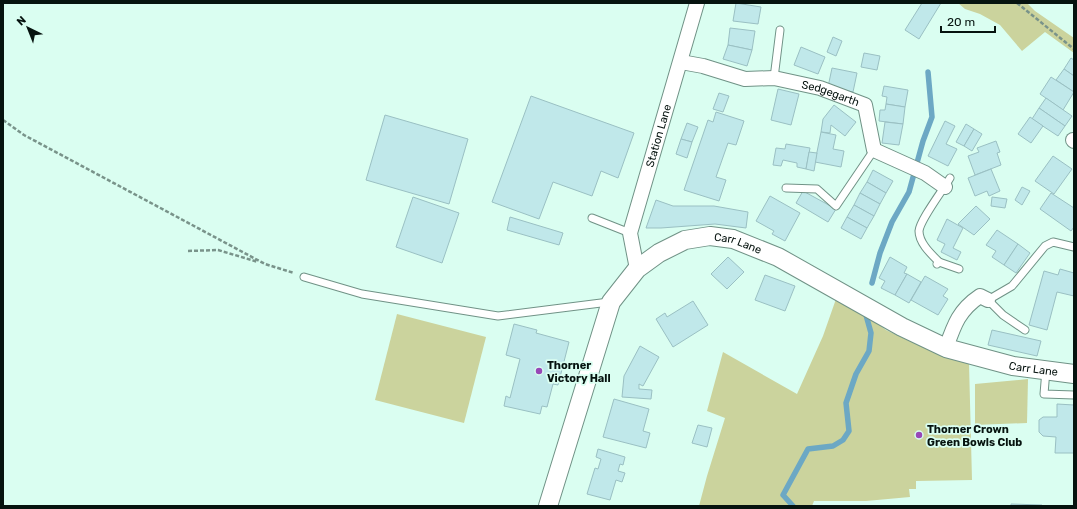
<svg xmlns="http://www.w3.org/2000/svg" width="1077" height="509" viewBox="0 0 1077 509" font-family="Rubik,sans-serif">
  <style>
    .green { fill: #cbd39d }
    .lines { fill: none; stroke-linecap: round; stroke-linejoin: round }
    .stream { stroke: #6ca8c4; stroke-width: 5.5 }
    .building { fill: #c0e8ea; stroke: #9ac0c3 }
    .service-casing { stroke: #709286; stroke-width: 9 }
    .minor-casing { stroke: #709286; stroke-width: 16 }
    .tertiary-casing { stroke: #709286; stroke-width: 20 }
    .path { stroke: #79938a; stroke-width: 2.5; stroke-dasharray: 4 2; stroke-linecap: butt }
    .service { stroke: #fff; stroke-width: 7 }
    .minor { stroke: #fff; stroke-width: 14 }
    .tertiary { stroke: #fff; stroke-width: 18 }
    .poi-dot { fill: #9847b7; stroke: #dafef1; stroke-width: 1.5 }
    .labels { text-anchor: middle; stroke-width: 3.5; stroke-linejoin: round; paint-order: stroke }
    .street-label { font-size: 11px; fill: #06130f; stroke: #dafef1 }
    .poi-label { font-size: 11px; font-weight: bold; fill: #06130f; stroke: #dafef1; text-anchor: start }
  </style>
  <rect width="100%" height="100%" fill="#dafef1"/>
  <g class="green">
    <path d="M958 3H1027L1035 11 1074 38V53L1045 32 1022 51 1000 25 980 14 965 9Z"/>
    <path d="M836 299 866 315 886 330 918 345 969 363 972 480 916 481V489H909L910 497 866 501H814L812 506H699L707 476 725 418 707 411 723 352 797 394 823 336Z"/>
    <path d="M397 314 486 337 464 423 375 400Z"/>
    <path d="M1028 379 1027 423 975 425V384Z"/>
  </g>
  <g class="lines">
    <g class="stream">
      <path d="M872 283 880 253 892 222 909 192 923 141 932 117 928 72"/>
      <path d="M793 506 783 495 808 449 833 446 843 440 849 431 846 403 856 374 869 351 871 333 866 315"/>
    </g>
  </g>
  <g class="building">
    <path d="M736 3 761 7 758 24 733 21Z"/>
    <path d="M922 3H941L919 39 905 30Z"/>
    <path d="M730 28 755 31 752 50 728 45Z"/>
    <path d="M833 37 842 41 836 56 827 52Z"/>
    <path d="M728 45 752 50 747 66 723 59Z"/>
    <path d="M801 47 825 57 818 74 794 65Z"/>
    <path d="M864 53 880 56 877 70 861 67Z"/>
    <path d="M1071 58 1074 60V76L1064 69Z"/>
    <path d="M832 68 857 73 853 92 828 87Z"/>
    <path d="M1064 69 1074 76V92L1056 80Z"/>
    <path d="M1051 77 1074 92 1063 110 1040 94Z"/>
    <path d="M884 86 908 90 905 107 886 104 887 97 882 96Z"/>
    <path d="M778 89 799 94 791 125 771 120Z"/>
    <path d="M719 93 729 96 723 112 713 109Z"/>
    <path d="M531 96 634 133 618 178 601 171 592 196 553 182 539 219 492 202Z"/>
    <path d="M1046 98 1072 116 1065 126 1039 108Z"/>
    <path d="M886 104 905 107 903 124 879 121 880 110H885Z"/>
    <path d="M834 105 856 122 845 136 831 125 830 133 821 132 823 119Z"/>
    <path d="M1039 108 1065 126 1058 136 1032 119Z"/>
    <path d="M716 112 744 121 736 145 728 143 716 177 726 180 719 201 684 190 708 120 713 122Z"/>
    <path d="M385 115 468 139 449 204 366 180Z"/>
    <path d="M1030 117 1043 126 1031 143 1018 134Z"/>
    <path d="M945 121 955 126 946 144 957 149 948 166 928 156Z"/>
    <path d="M885 122 903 124 899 145 882 143Z"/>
    <path d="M687 123 698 127 692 142 681 139Z"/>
    <path d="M966 124 974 129 964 146 956 142Z"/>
    <path d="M974 129 982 134 972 151 964 146Z"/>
    <path d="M821 132 836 135 833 149 844 151 841 167 815 162Z"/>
    <path d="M681 139 692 142 687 158 676 154Z"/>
    <path d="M996 141 1000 152 997 153 1001 165 975 175 968 156 979 152 977 148Z"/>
    <path d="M786 144 810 148 806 169 797 167V163L783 160 781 166 773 165 776 148 785 149Z"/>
    <path d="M809 152 817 153 814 171 806 169Z"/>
    <path d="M1053 156 1072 169 1054 194 1035 181Z"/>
    <path d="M991 169 1000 191 989 196 987 191 975 196 968 178Z"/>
    <path d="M873 170 893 181 886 193 867 182Z"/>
    <path d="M867 182 886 193 880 204 860 193Z"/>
    <path d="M1022 187 1030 191 1022 205 1015 200Z"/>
    <path d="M803 191 836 209 828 222 796 203Z"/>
    <path d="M860 193 880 204 874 216 854 205Z"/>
    <path d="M1051 193 1074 208V227L1071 231 1040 209Z"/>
    <path d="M770 196 800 213 785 241 772 234 774 231 756 221Z"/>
    <path d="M413 197 459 213 442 263 396 247Z"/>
    <path d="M992 197 1007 199 1005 208 991 206Z"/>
    <path d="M656 200 673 206H714L748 212 746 228 715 224 661 228H646Z"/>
    <path d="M854 205 874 216 867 228 847 217Z"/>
    <path d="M976 206 990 219 974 235 958 224Z"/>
    <path d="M510 217 563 233 559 245 507 230Z"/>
    <path d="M847 217 867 228 861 239 841 228Z"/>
    <path d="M947 219 963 228 953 248 961 252 957 260 941 252 945 244 937 240Z"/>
    <path d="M997 230 1018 244 1004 265 992 257 996 251 986 245Z"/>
    <path d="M1018 244 1030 253 1016 273 1004 265Z"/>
    <path d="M728 257 744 272 727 289 711 274Z"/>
    <path d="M890 257 907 267 904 273 907 274 895 295 881 288 885 281 879 278Z"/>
    <path d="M1060 269 1074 273V296L1057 292 1047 330 1029 325 1044 271 1058 275Z"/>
    <path d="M907 274 921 282 909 303 895 295Z"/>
    <path d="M765 275 795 286 785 311 755 300Z"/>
    <path d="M925 276 948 289 943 296 948 299 938 315 911 300Z"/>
    <path d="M693 301 708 325 673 347 656 319 665 313 667 317Z"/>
    <path d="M514 324 537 330 536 333 569 342 558 385 553 384 547 407 542 406 540 414 504 406 506 396 510 398 520 359 506 355Z"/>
    <path d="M992 330 1041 341 1037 356 988 345Z"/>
    <path d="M640 346 659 357 643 386 639 384V389L652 390 651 399 622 397 624 376Z"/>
    <path d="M614 399 649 409 643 431 650 433 646 448 603 437Z"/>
    <path d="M1057 404 1074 405V453H1055L1056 437 1043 436 1039 432V420L1043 417H1057Z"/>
    <path d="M698 425 712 428 707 447 692 443Z"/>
    <path d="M598 449 625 457 623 465 620 464 618 471 625 473 622 482 616 480 610 500 587 494 595 468 598 469 601 459 596 457Z"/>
    <path d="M1011 504 1042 505V506H1011Z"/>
  </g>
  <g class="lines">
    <defs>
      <g id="service">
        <path d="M774 78 780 30"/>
        <path d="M786 188 817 189 836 206 874 150"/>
        <path d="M592 218 630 233"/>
        <path d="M939 262C931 254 919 243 919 231 920 220 943 190 950 178"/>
        <path d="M937 264 939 262 959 269"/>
        <path d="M304 277 362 294 498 316 609 302"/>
        <path d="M1025 330 1003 315 988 300 1012 286 1045 246 1053 242 1074 247"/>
        <path d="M1046 370 1044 394 1074 395"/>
      </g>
      <g id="minor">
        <path id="s1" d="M681 62 703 66 745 79 774 78 820 88 865 105 874 150 925 173 945 187"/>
        <path d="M1073 140 1074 141"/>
        <path id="s2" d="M637 269 630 233 697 3"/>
        <path d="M946 348C954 325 959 310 980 296L988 300"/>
      </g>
      <g id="tertiary">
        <path id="s3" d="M548 506 611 302 637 269 659 253 685 240 710 236 733 239 778 257 902 327 946 348 1013 366 1074 374"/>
      </g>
    </defs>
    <use href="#service" class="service-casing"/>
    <use href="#minor" class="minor-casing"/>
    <use href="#tertiary" class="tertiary-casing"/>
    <g class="path">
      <path d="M1017 3 1074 49"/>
      <path d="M3 120 24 135 265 264 294 273"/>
      <path d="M188 251 218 250 258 262"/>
    </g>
    <use href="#service" class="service"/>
    <use href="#minor" class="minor"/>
    <use href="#tertiary" class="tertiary"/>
  </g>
  <g class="poi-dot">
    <circle cx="539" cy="371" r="4"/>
    <circle cx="919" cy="435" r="4"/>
  </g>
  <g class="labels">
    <g class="street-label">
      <text dy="4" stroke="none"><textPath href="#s1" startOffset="154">Sedgegarth</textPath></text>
      <text dy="4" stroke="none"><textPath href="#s2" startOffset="138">Station Lane</textPath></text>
      <text dy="4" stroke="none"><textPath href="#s3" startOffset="366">Carr Lane</textPath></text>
      <text dy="4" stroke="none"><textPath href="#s3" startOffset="690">Carr Lane</textPath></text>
    </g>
    <g class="poi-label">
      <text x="547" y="369">Thorner<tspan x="547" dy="13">Victory Hall</tspan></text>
      <text x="927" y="433">Thorner Crown<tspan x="927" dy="13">Green Bowls Club</tspan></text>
    </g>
  </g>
  <rect width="1077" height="509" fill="none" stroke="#06130f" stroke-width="8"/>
  <g transform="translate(28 28) rotate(317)" stroke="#dafef1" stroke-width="3" paint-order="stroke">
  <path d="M0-3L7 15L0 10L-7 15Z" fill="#06130f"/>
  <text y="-6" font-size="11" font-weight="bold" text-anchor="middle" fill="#06130f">N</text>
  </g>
  <path d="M941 26v6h54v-6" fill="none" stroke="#06130f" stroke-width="2"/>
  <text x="947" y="26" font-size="12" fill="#06130f" stroke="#dafef1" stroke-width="3" paint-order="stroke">20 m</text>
</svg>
